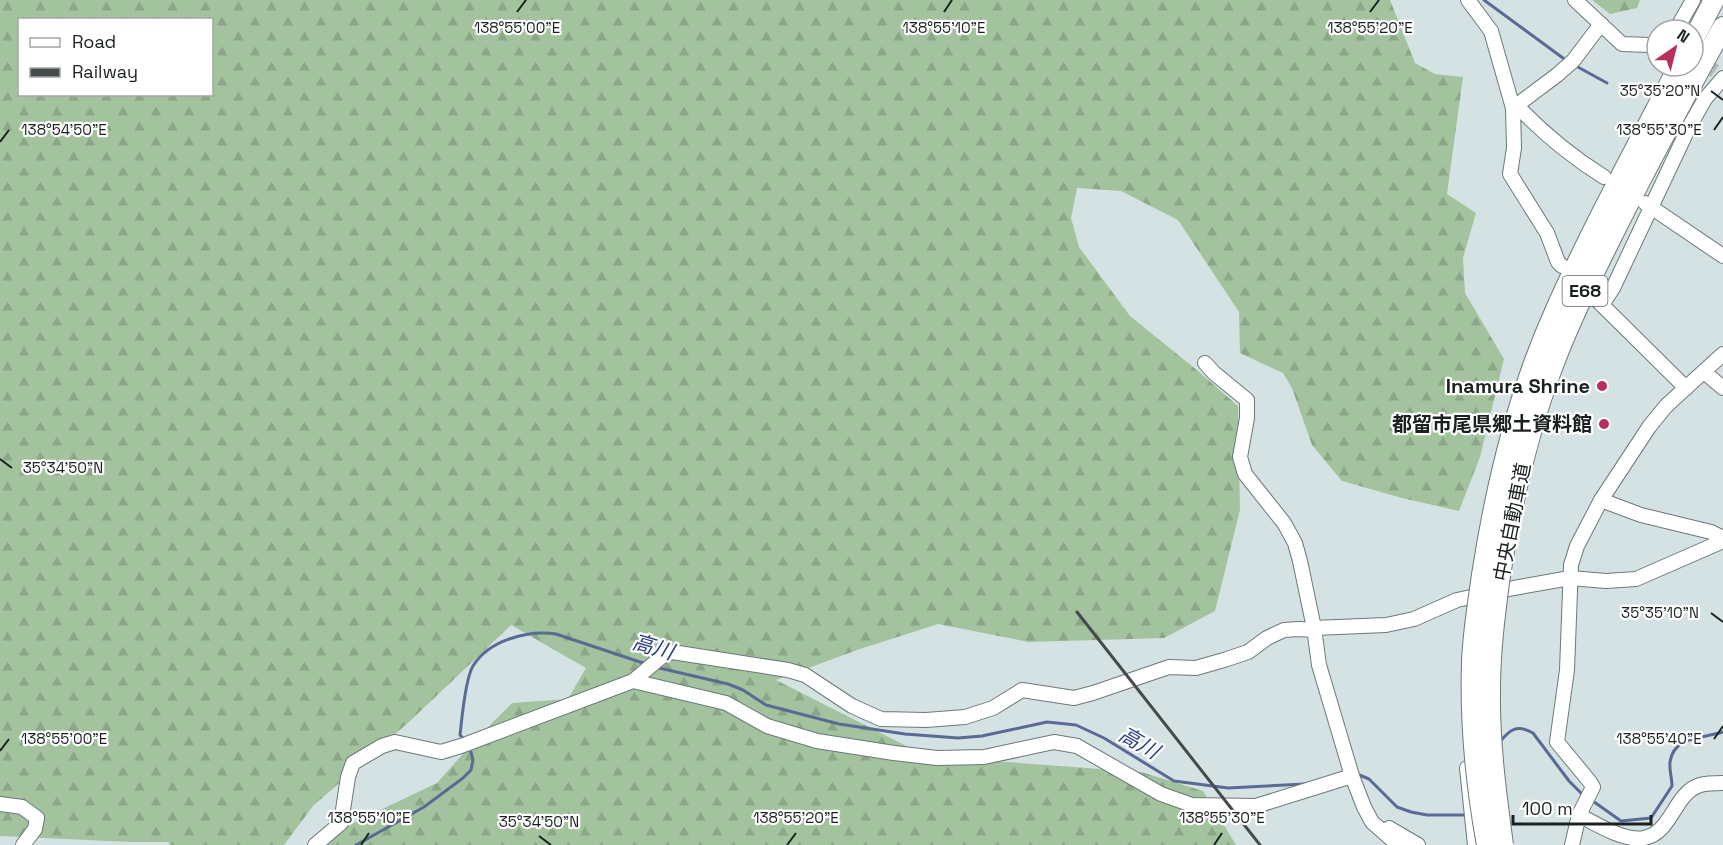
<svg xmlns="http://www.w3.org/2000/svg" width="1723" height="845" viewBox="0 0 1723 845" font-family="'Space Grotesk','Noto Sans JP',sans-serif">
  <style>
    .forest { fill: url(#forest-firs); fill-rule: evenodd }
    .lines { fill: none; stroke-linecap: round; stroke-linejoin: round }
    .stream { stroke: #596a95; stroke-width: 3 }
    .minor-tunnel { stroke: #b0bbbd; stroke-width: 14; stroke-dasharray: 14 7; stroke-linecap: butt }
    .minor-casing { stroke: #6c7879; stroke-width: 16 }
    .highway-casing { stroke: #6c7879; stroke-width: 22 }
    .minor { stroke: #fff; stroke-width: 14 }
    .highway { stroke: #fff; stroke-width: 20 }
    .rail { stroke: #454b4d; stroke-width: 3 }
    .highway-bridge-casing { stroke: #6c7879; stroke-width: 22; stroke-linecap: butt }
    .highway-bridge { stroke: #fff; stroke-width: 20 }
    .ticks { fill: none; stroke: #1b2021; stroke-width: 2 }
    .poi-dot { fill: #ba2d5f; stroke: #fff; stroke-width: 2 }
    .labels { text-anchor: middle; stroke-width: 4.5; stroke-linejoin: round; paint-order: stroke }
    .shield { fill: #fff; stroke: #5f6364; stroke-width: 1.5 }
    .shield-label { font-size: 18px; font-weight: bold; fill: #1b2021 }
    .poi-label { font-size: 20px; font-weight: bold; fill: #1b2021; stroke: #fff; text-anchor: end }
    .street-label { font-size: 20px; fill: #1b2021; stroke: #fff }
    .water-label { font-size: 21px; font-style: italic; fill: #2b3e88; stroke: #fff }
    .ticks-label { font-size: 15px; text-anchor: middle; fill: #1b2021; stroke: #fff; stroke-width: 4.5; stroke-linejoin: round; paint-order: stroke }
  </style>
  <defs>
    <pattern id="forest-firs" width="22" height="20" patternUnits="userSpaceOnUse" patternTransform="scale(1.5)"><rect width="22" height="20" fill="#a2c39d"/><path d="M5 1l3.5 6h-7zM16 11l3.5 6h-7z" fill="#8ba787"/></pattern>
  </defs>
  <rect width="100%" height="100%" fill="#d5e2e4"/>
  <g class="forest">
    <path d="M0 0H1390L1415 63 1435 74 1463 77 1447 194 1476 213 1463 258 1465 293 1504 359 1480 457 1459 511 1402 498 1342 481 1312 445 1292 388 1283 373 1240 353 1239 312 1178 220 1121 191 1077 188 1071 218 1079 247 1130 316 1198 371 1238 406 1240 510 1215 611 1164 638 1029 642 938 624 857 650 776 680 926 756 1141 772 1203 791 1236 845H307L437 783 478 737 512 703 568 699 586 668 511 625 410 721 313 806 284 845H170L168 842H130L0 836ZM20 20H212V94H20Z"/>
    <path d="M1592 0H1640L1637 8 1610 14Z"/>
  </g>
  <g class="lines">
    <g class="stream">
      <path d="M1484 0 1567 61"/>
      <path d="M1576 66 1607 83"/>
      <path d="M655 667 728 684 743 690 766 705 839 724 905 734 958 738 982 736 1047 722 1076 725 1104 738 1174 781 1228 788 1305 784"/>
      <path d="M462 737 460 735C462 718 465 679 473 666 489 640 528 630 556 634L646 664"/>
      <path d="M1499 743C1510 729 1517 724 1533 733L1569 781 1584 796"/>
      <path d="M1357 774 1369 779 1397 807 1411 812 1427 815H1468"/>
      <path d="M1590 799 1621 821 1651 818 1672 786C1672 779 1669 769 1670 762 1674 735 1702 739 1723 732"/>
      <path d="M356 845 424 807 463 778 471 770 473 760 471 752"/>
    </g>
    <path class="minor-tunnel" d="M1693 55 1715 71"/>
    <defs>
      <g id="minor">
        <path d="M1468 0 1491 31 1513 108 1514 148 1510 174 1547 233 1558 262 1562 266"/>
        <path d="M1575 0 1622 44 1649 45 1657 43"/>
        <path d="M1676 30 1693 0"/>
        <path d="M1516 105C1542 132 1572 157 1604 177"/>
        <path d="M1513 108 1557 75 1573 61 1601 24"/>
        <path d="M1645 203 1723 256"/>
        <path d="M1595 298 1686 388"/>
        <path d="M1602 305 1613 288 1689 127 1705 99 1723 78"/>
        <path d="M1205 363 1214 373 1247 400V418L1240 457 1245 474 1284 523 1295 543 1300 561 1314 628 1319 665 1352 776 1364 807 1372 822 1398 845"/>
        <path d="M1704 372 1723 388"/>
        <path d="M1601 500 1641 515 1711 532 1723 538"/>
        <path d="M1314 628 1386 625 1414 619 1457 600 1514 588 1570 578 1606 581 1636 579 1723 541"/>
        <path d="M633 681 665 654 672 652 788 670 805 675 852 706 881 719 926 720 965 717 993 708 1022 690 1074 698 1093 693 1169 667 1196 668 1224 660 1248 652 1267 638 1284 630 1299 629 1313 630"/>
        <path d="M1467 768 1475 845"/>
        <path d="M0 804 22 807 37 818 35 829 23 845"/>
        <path d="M1579 815C1596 824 1625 842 1644 838 1672 833 1674 793 1700 785 1707 783 1716 783 1723 783"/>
        <path d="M1389 828 1418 845"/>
        <path d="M315 845 341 823 348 777 353 763 382 746 395 742 441 752 461 746 633 681 726 703 767 726 817 741 894 753 937 758 984 757 1054 742 1077 746 1161 794 1192 805 1256 806 1352 776"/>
        <path d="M1572 845 1579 815 1593 787 1590 782 1557 742 1567 670 1571 565 1577 546 1601 500 1649 427 1666 406 1723 354"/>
      </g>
      <g id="highway">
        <path d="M1693 40 1714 0"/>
        <path d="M1482 575C1496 484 1518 393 1556 309 1593 226 1637 146 1679 66"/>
        <path d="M1500 575C1511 505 1527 435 1552 368 1570 320 1593 274 1616 228 1650 160 1686 94 1723 27"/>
      </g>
    </defs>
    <use href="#minor" class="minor-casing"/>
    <use href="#highway" class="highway-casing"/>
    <use href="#minor" class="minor"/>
    <use href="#highway" class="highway"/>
    <path class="rail" d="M1077 612 1260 845"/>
    <defs>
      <g id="highway-bridge">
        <path d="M1482 575C1478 604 1473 633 1472 662 1470 723 1476 785 1487 845"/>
        <path d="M1500 575C1495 613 1490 651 1490 689 1489 741 1496 793 1503 845"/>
      </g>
    </defs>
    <use href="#highway-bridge" class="highway-bridge-casing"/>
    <use href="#highway-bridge" class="highway-bridge"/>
  </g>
  <path class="ticks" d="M517 12 526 0M944 12 952 0M1370 12 1379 0M1711 91 1723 100M1714 130 1723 117M0 142 9 130M0 459 12 468M1711 613 1723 622M1714 739 1723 726M0 751 9 739M539 836 551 845M361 845 369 833M787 845 796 833M1214 845 1222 833"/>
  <g class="poi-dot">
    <circle cx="1602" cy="386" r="6"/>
    <circle cx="1604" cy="424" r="6"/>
  </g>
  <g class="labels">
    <rect class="shield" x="1562.5" y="276" width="45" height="30" rx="4.5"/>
    <g class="shield-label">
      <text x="1585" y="297">E68</text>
    </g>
    <g class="poi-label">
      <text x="1590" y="393">Inamura Shrine</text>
      <text x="1592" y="431">都留市尾県郷土資料館</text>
    </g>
    <g class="street-label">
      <text transform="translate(1512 522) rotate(-79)" y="7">中央自動車道</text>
    </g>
    <g class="water-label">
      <text transform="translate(653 647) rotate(16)" y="7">高川</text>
      <text transform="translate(1139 743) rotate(30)" y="7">高川</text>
    </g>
  </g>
  <g class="ticks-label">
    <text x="517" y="33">138°55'00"E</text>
    <text x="944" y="33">138°55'10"E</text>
    <text x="1370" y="33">138°55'20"E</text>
    <text x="1660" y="96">35°35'20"N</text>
    <text x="1659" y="135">138°55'30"E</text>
    <text x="64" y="135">138°54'50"E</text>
    <text x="63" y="473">35°34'50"N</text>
    <text x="1660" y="618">35°35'10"N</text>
    <text x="1659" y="744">138°55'40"E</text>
    <text x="64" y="744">138°55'00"E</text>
    <text x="369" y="823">138°55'10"E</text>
    <text x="796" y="823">138°55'20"E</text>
    <text x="1222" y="823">138°55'30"E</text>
    <text x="539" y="827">35°34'50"N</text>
  </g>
  <rect x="18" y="18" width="195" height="78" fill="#ffffff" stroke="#a4a6a6" stroke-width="1.5"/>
  <rect x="30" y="38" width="30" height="9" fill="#ffffff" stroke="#a4a6a6" stroke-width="1.5"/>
  <text x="72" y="48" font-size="18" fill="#1b2021">Road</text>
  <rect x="30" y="68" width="30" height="9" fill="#454b4d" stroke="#a4a6a6" stroke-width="1.5"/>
  <text x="72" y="78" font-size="18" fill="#1b2021">Railway</text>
  <g transform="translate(1675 48) rotate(35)"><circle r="28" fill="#ffffff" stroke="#a4a6a6" stroke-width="1.5"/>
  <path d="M0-4.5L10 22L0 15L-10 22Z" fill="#ba2d5f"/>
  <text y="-9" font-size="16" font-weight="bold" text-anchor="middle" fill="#1b2021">N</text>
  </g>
  <path d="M1513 815v9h138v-9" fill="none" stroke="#1b2021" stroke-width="3"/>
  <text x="1522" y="815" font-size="18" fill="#1b2021" stroke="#ffffff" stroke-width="4.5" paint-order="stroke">100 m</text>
</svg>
